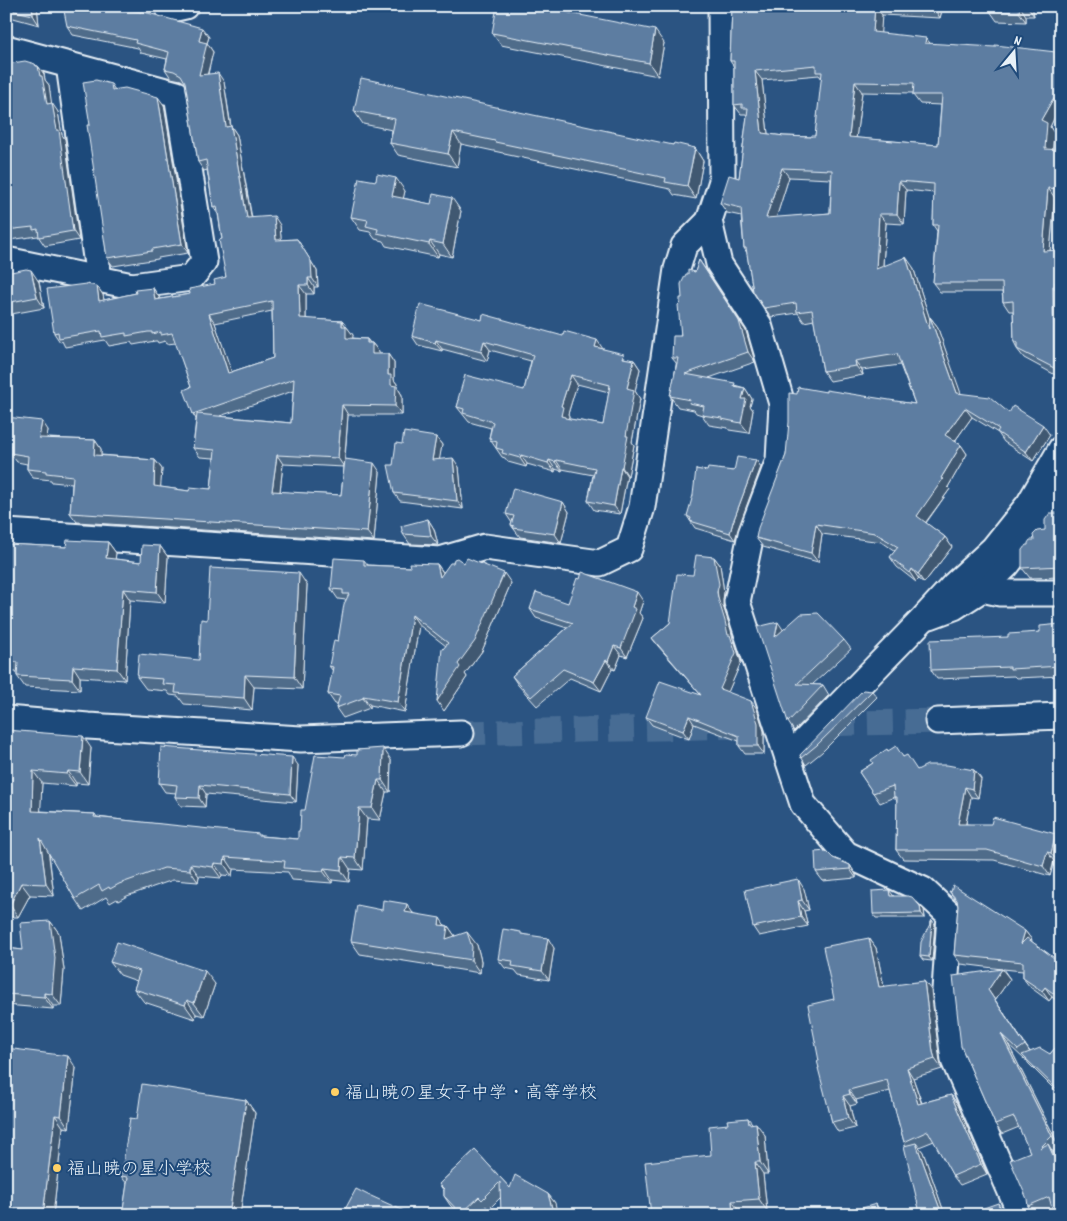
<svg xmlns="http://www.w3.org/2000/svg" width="1067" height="1221" viewBox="0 0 1067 1221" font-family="Dekko,'Klee One',sans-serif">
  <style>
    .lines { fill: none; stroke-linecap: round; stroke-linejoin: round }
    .minor-tunnel { stroke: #476c94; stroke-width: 25; stroke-dasharray: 25 12; stroke-linecap: butt }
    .minor-casing { stroke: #e8f1f8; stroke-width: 29 }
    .minor { stroke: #1f4a7a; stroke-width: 25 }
    .wall { fill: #506c8a; stroke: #e8f1f8; fill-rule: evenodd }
    .shaded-wall { fill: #415871; stroke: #e8f1f8 }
    .building { fill: #5d7da1; stroke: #e8f1f8; fill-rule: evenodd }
    .poi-dot { fill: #ffd166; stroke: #1f4a7a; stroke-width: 2 }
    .labels { text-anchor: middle; stroke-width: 4; stroke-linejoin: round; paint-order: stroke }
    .poi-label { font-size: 18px; fill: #e8f1f8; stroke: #1f4a7a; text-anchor: start }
  </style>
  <rect width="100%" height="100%" fill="#2b5482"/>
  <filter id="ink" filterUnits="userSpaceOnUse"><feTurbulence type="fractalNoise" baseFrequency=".02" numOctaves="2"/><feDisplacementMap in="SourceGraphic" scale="10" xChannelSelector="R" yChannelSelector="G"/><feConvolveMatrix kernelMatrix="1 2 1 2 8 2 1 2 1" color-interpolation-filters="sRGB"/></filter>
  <g filter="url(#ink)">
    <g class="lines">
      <path class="minor-tunnel" d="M461 733 938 721"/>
      <defs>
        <g id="minor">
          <path d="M167 6 176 8 185 6"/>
          <path d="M721 6 722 181 709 221 719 264 759 325 782 404 779 460 751 534 737 602 803 804 846 854 923 890 950 915 945 990 954 1060 1021 1215"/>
          <path d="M6 48 177 94 204 262 191 278 132 286 6 260"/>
          <path d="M69 65 99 279"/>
          <path d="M6 532 440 560 485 547 600 563 629 549 642 507 677 269 684 246 709 221"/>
          <path d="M982 589 1007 565 1040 522 1061 492"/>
          <path d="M930 616 954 607 982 589 1000 593H1061"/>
          <path d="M6 719 88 726 301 739 461 733"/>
          <path d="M938 721 1061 716"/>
          <path d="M788 758 923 619 954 585 993 549 1029 504 1061 449"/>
        </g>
      </defs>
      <use href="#minor" class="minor-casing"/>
      <use href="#minor" class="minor"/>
    </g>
    <g class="wall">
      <path d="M6 6H37L39 25 6 16Z"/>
      <path d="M732 6H943L940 18 882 15 880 33 931 44 1061 58V109L1059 108 1050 127 1054 133 1053 149 1061 150V198H1055L1050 251 1061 253V295H1060L1061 378 1024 358 1017 349V348L1014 342 1013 311H1009L1003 302 1002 292H940L933 283 937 231 933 225 934 193 906 190 904 224 886 223 883 266 913 267 930 320V317L937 326 960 393 1009 413 1050 435 1033 461 1004 442 998 433 972 417 955 441 961 445 967 454 948 487 950 489 926 523 945 537 952 547 924 583 919 579 916 582 897 567 890 557 895 551 882 542 822 534 818 562 763 547 756 538 786 455 797 394 826 392 915 404 900 365 862 370 863 375 830 381 823 371 814 320 804 322 798 313 771 317 753 291 747 253 744 248 741 216 727 213 720 203 739 178 747 116 746 114H741L734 105V67L730 61ZM819 75 822 79 815 136 811 137 784 136 768 134 762 80ZM862 92 913 93V95L920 104 941 105 938 145 856 138ZM789 177 831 179 830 213 776 218Z"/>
      <path d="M990 6H1032L1034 16H1026V22L997 21 990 11Z"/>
      <path d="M67 26 209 37 207 43 213 52 208 74 224 82 231 126 237 135 252 218 280 225 281 240 297 239 317 271 318 287H314V294H306V319L342 321 353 335 352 338 367 339 370 343H372L379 352 378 354H388L394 363V380L397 384V387L402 395V415H348L345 459 380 472 374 541 77 522 70 513 72 484 52 482 51 480 33 478 27 469V464L17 462 10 453H6V417L48 430 47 438 95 440 101 449V455L140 458 141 459 155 460 162 469 160 487 189 491 211 489 214 458 200 457 193 448 196 419 193 414 191 387 176 343 167 344 165 341 158 343 157 341H155L133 345 131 342 109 346 105 340 65 347 62 341 60 342 54 333 97 286 103 295 104 300 136 293 153 288 159 297 160 299 190 294 215 284 226 277 222 239 218 214 213 207 207 170 204 171 198 162 185 83 181 80 171 78 165 69 167 59 141 53 138 48 73 35ZM272 311 273 358 231 372 215 323ZM293 391 291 423 220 416ZM283 464 344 467 341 495 280 492Z"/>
      <path d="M492 33 664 43 658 76 501 45Z"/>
      <path d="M6 59 9 63 38 66 44 74 45 80 49 85 51 104 58 112 62 135 65 139 79 240 45 246 38 236 9 240 6 236Z"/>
      <path d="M111 84 115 90 164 105 188 253 158 258V259L113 266 107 258 90 125Z"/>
      <path d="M354 111 673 145 695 148 703 161 696 199 674 195 670 189 504 154 503 153 461 144 457 167 398 155 390 143 392 130 363 124Z"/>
      <path d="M405 191 403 198 461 211 452 257 439 254 438 257 386 246 383 241 375 239 370 232 360 230 351 217Z"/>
      <path d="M699 260 746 331 755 362 709 378 745 388 752 399 750 406 753 410 749 433 729 430 728 428 709 425 702 415 696 413 694 410 678 407 670 396 677 364 672 358 681 336 680 303 695 272Z"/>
      <path d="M6 269 9 273 39 282 44 308 6 315Z"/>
      <path d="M482 320 603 349 627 359 634 360 640 369 635 391 640 399 632 442 634 445 628 476H627L620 514 594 510 588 501 593 475 562 469V471L555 469V472L527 464 526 467 508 462 505 458 502 457 489 438 491 428 469 422 457 407 459 401 458 399 524 390 531 361 490 350 487 361 442 349V351L418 345 412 336ZM577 384 609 392 603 425 569 419V416L568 414Z"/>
      <path d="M436 437 442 445 439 459 459 467 463 509 400 501 394 493 393 465 402 444Z"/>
      <path d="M756 460 761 467 738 529 735 540 695 528 687 516 707 471H734Z"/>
      <path d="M563 502 569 512 561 543 520 537 511 525 512 523 506 514Z"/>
      <path d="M1061 511V577L1030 578 1022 568 1028 545 1045 530 1060 513Z"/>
      <path d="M428 519 434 529 438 545 410 544 403 534Z"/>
      <path d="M108 542 116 553 115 559 141 562 160 546 168 557 165 603 130 600 125 680 80 677V690L25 687 17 676V672H6V544L66 547Z"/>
      <path d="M714 557 720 565 724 592 723 600V606L731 630 733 639 735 643 741 662 728 692 757 709 764 731V754H745L739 746V741L694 724 689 739 652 725 646 717 700 694 658 646 652 638 670 623 693 575Z"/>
      <path d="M364 560 368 565 410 567 437 564 443 572 464 563 511 583 482 651 465 674 467 677 444 711 443 649 446 646 419 625 405 712 370 705V708L343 718 336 708 338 704H335L328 694 333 671 329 666 338 641 346 600 338 599 331 589Z"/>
      <path d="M307 585 302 689 254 687 252 710 184 704 178 696 170 695 167 691 146 689 137 677 199 660 207 620Z"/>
      <path d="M643 601 639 613 643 618 627 657 621 655 615 670 612 669 601 691 570 678 537 706 518 685 512 676 567 628 536 618 530 609 568 603Z"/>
      <path d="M1061 624V676L1016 678 1014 676 937 679 931 670 1008 637 1040 632Z"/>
      <path d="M783 630 844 640 851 649 812 685H823L829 695 794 731 788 722Z"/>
      <path d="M872 691 877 697 822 752 806 765 800 755Z"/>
      <path d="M6 730 91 748 88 784 76 783V786L42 783 40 811 95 814 97 817 261 836 298 839 305 810 391 760 390 792H386L380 820 367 819 363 870 350 869 349 882 332 880V883L292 880 288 872 233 869 232 876 222 875 221 878 199 876 198 882 173 880 127 896 118 901 117 899 110 903 106 897 83 911 75 899 49 853 54 896 30 895 18 917H6Z"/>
      <path d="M888 751 904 757 917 770H974L981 779 978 798 971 797 966 824 1056 834 1061 841V850L1058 862 1054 861 1050 876 994 860 903 859 896 850 897 801 894 797 880 803 859 772 873 763Z"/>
      <path d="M298 765 296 802 206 794 205 807 181 806 175 797 176 793 165 792 159 783Z"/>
      <path d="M833 858 850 865 856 875V878L823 881 816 872Z"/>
      <path d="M804 889 809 910 804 911 808 926 759 936 753 927Z"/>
      <path d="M949 891 1025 931 1032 940 1031 941 1061 963V1003L1052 997 1049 1001 1030 987 1023 978V971L1003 969 1010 979 995 1000 1030 1052 1050 1054 1061 1041V1096L1029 1064 1026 1060H1025L1008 1044 1059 1146 1053 1152 1061 1167V1215L1052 1209 1039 1215H1034L1028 1206 1030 1152 1019 1127 1002 1134 995 1124 961 1046 1002 969 961 964 954 955 958 906 957 902Z"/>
      <path d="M893 895V896L920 906 924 910 925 918H876L873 914Z"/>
      <path d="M382 910 413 913 448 926 455 936 477 945 481 961 480 973 360 954 351 941Z"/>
      <path d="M50 921 59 933 64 970 61 1006H53V1009L6 1005V948L23 950Z"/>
      <path d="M935 924 932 961 923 960 920 956Z"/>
      <path d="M522 934 554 948 549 980 519 975 515 970 505 968 498 959Z"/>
      <path d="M869 938 876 948 884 987 931 990 940 1062 942 1069 913 1078 922 1103 951 1095 958 1105 987 1174 960 1185 953 1176 934 1141 919 1147 923 1152 945 1215H921L920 1213 906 1146 904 1142 890 1091 856 1100 857 1104 850 1106 855 1128 838 1132 832 1122 819 1068V1061L834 999Z"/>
      <path d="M110 962 215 984 204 1016 196 1014 195 1019 144 1002 134 989 137 981 120 975Z"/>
      <path d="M76 1068 69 1128 63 1127 53 1215H6Z"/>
      <path d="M246 1100 255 1113 240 1215H126L123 1210 127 1184 121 1176 137 1119Z"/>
      <path d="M748 1118 752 1123 765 1135 768 1174H763L767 1211 740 1213 651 1215 711 1155 728 1124Z"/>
      <path d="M475 1150 510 1188 548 1194 555 1203 501 1197 489 1209 486 1206 476 1215H459L450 1205 444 1196V1191L439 1184Z"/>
    </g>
    <g class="shaded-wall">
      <path d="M32 6H37L39 25 33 15Z"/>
      <path d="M875 6 882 15 880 42 873 32Z"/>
      <path d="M934 6H943L940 18 934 8Z"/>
      <path d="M1020 6 1026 16V22L1019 12Z"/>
      <path d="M1027 6H1032L1034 16Z"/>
      <path d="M202 28 209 37 207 43 213 52 205 84 199 75V41Z"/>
      <path d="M655 30 664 43 658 76 649 63Z"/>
      <path d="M926 38 933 47 925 43Z"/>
      <path d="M1056 52 1061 58H1055Z"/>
      <path d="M35 64 39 69 38 66 44 74 45 80 49 85 53 113 47 104 40 76Z"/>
      <path d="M755 71 762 80 769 143 762 133Z"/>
      <path d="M218 73 224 82 232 136 226 127Z"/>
      <path d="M855 82 862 92 855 147 849 137Z"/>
      <path d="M158 97 164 105 188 253 182 244Z"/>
      <path d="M1053 99 1059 108 1050 127 1054 133 1052 158 1045 149 1041 120Z"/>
      <path d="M52 103 58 112 62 135 65 139 79 240 73 231Z"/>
      <path d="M231 126 237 135 253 227 247 218Z"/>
      <path d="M453 132 461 144 457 167 448 154Z"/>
      <path d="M695 148 703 161 696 199 687 186Z"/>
      <path d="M782 168 789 177 773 228 766 218Z"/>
      <path d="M396 178 405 191 401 209 392 196Z"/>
      <path d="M899 181 906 190 904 224 897 214Z"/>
      <path d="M1048 188 1055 198 1049 261 1043 251Z"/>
      <path d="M452 198 461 211 452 257 443 244Z"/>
      <path d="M879 214 886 223 882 278 876 269Z"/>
      <path d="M274 216 280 225 282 249 276 240Z"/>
      <path d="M297 239 317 271 318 287 312 278Z"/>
      <path d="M430 241 439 254 438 257 429 244Z"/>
      <path d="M1059 250 1061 253V284L1060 282Z"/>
      <path d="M906 257 913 267 936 338 929 329Z"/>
      <path d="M699 260 746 331 755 362 748 352Z"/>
      <path d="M31 270 39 282 44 308 37 297Z"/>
      <path d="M308 278 314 287V294L308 285Z"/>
      <path d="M1055 282 1061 291V294L1055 286Z"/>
      <path d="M299 285 306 294V327L300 318Z"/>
      <path d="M97 286 103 295 106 310 99 301Z"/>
      <path d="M1053 286 1060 295 1061 378 1054 368Z"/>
      <path d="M153 288 159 297 162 309 155 300Z"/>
      <path d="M209 314 215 323 235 382 228 373Z"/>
      <path d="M930 317 937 326 964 402 957 393Z"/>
      <path d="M342 321 353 335 352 347 346 338 342 326Z"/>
      <path d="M367 339 372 346V343L379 352 378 363 372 354 367 343Z"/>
      <path d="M436 340 442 349V351L435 343Z"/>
      <path d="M597 340 603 349 595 347Z"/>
      <path d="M484 341 490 350 487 361 481 352Z"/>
      <path d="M388 354 394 363V380L397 384V387L402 395V415L395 406 388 375Z"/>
      <path d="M634 360 640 369 635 391 640 399 632 442 634 445 628 476 622 467 626 436 627 388Z"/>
      <path d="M855 361 862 370 863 375 856 366Z"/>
      <path d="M571 375 577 384 568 414 569 416 568 421 561 416V406Z"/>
      <path d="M745 388 752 399 750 406 753 410 749 433 741 423 742 399Z"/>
      <path d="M342 405 348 415 344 467 338 458Z"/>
      <path d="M965 408 972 417 952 445 945 435Z"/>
      <path d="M42 421 48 430 46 447 39 438Z"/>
      <path d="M1043 425 1050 435 1033 461 1026 452Z"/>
      <path d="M436 437 442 445 438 468 432 460Z"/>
      <path d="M95 440 101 449V464L94 455Z"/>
      <path d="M961 445 967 454 948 487 950 489 923 526 917 516 941 478Z"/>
      <path d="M277 455 283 464 279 500 272 491Z"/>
      <path d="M521 455 527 464 526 467 520 458Z"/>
      <path d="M453 458 459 467 463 509 457 501Z"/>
      <path d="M155 460 162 469 160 495 154 486Z"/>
      <path d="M549 460 555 469V472L548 463Z"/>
      <path d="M556 460 562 469V471L555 462Z"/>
      <path d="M756 460 761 467 738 529 735 540 730 533 733 522Z"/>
      <path d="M374 463 380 472 374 541 367 532Z"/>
      <path d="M621 467 627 476 620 514 614 506Z"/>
      <path d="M563 502 569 512 561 543 555 534Z"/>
      <path d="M428 519 434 529 438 545 431 536Z"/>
      <path d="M816 524 822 534 818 562 811 553Z"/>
      <path d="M945 537 952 547 924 583 918 574Z"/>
      <path d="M108 542 116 553 114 569 106 558Z"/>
      <path d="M160 546 168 557 165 603 157 592Z"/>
      <path d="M714 557 720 565 724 592 723 600V606L731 630 733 639 735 643 741 662 726 697 720 689 718 598Z"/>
      <path d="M437 564 444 574 440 577Z"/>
      <path d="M912 569 919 579 916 582 910 573Z"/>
      <path d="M299 573 307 585 302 689 294 677Z"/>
      <path d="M504 573 511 583 482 651 465 674 467 677 444 711 437 701 458 664Z"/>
      <path d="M123 589 130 600 125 680 117 669Z"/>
      <path d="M637 592 643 601 639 613 643 618 627 657 621 648 632 607Z"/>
      <path d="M412 615 419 625 405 712 398 702Z"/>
      <path d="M778 622 784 631 775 637Z"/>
      <path d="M614 646 621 655 615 670 608 661Z"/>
      <path d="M606 660 612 669 601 691 594 682Z"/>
      <path d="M73 666 80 677V690L72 679Z"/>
      <path d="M245 675 254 687 252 710 244 698Z"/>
      <path d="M363 696 370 705V708L363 698Z"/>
      <path d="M751 701 757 709 764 731V754L758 746Z"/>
      <path d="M689 716 694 724 689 739 683 731Z"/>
      <path d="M83 736 91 748 88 784 80 772Z"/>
      <path d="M383 748 391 760 390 792 382 780Z"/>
      <path d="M292 757 298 765 296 802 290 794Z"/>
      <path d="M974 770 981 779 978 798 972 789Z"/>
      <path d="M33 771 42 783 40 823 32 811Z"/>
      <path d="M68 771 76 783V786L67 774Z"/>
      <path d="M378 780 386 792 380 820 372 808Z"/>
      <path d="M200 785 206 794 205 807 199 798Z"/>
      <path d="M965 787 971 797 964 833 958 824Z"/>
      <path d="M359 808 367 819 363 870 355 858Z"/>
      <path d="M1056 834 1061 841V850L1058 862 1051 853Z"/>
      <path d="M40 838 48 849 54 896 46 884Z"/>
      <path d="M1047 852 1054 861 1050 876 1043 866Z"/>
      <path d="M225 857 233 869 232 876 224 864Z"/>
      <path d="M342 857 350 869 349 882 341 870Z"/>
      <path d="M214 863 222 875 221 878 213 867Z"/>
      <path d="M190 864 199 876 198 882 190 870Z"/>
      <path d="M850 865 856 875V878L850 869Z"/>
      <path d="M324 868 332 880V883L323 871Z"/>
      <path d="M798 879 804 889 809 910 802 900Z"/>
      <path d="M21 883 30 895 18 917 10 905Z"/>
      <path d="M889 890 893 895V901L890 896Z"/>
      <path d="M798 901 804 911 808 926 801 917Z"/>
      <path d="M407 904 416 918 405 912Z"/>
      <path d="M920 906 924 910 925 918 921 913Z"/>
      <path d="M440 918 447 929 448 926 457 939H446L439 925Z"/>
      <path d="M932 920 935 924 932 961 929 957Z"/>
      <path d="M50 921 59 933 64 970 61 1006 52 994Z"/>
      <path d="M1025 931 1032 940 1028 954 1021 944Z"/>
      <path d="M467 932 477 945 481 961 480 973 471 960Z"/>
      <path d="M548 938 554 948 549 980 542 971Z"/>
      <path d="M869 938 876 948 886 997 879 987Z"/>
      <path d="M1002 969 1010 979 995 1000 1032 1055 988 990Z"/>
      <path d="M205 971 215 984 204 1016 194 1003Z"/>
      <path d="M924 981 931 990 940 1062 942 1069 935 1059 933 1052Z"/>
      <path d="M1045 987 1052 997 1049 1001 1042 991Z"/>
      <path d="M44 993 53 1006V1009L44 997Z"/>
      <path d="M187 1000 196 1014 195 1019 185 1005Z"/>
      <path d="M1001 1034 1008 1044 1059 1146 1052 1136Z"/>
      <path d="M68 1056 76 1068 69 1128 61 1116Z"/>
      <path d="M907 1068 913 1078 925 1114 918 1104Z"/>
      <path d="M849 1090 856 1100 857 1104 850 1094Z"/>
      <path d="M951 1095 958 1105 987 1174 981 1164Z"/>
      <path d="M843 1096 850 1106 855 1128 848 1118Z"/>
      <path d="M246 1100 255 1113 240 1215H229Z"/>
      <path d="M55 1115 63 1127 53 1215H43Z"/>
      <path d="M756 1123 765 1135 768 1174 760 1162Z"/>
      <path d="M916 1143 923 1152 945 1215H944L940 1209Z"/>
      <path d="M1048 1144 1055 1155 1061 1167V1173Z"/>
      <path d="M755 1162 763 1174 767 1211 759 1199Z"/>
      <path d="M548 1194 555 1203 558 1215H554Z"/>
      <path d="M732 1201 740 1213V1215H733Z"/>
      <path d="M998 1203 1004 1212 1005 1215H1004L1001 1212Z"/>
      <path d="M876 1204 883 1215H879Z"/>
    </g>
    <g class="building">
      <path d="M6 6H32L33 15 6 9Z"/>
      <path d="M63 6H112L141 12V11L202 28 199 41 207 43 199 75 218 73 226 127 231 126 247 218 274 216 276 240 297 239 311 261 312 278H308V285H299L300 318 342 321V326H346V338L367 339V343H372V354H388V375H391V385L396 386 395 406 342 405 338 458 277 455 272 491 341 495 345 459 374 463 367 532 70 513 73 476 46 473V471L27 469 28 456 10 453 11 445H6V417L42 421 39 438 95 440 94 455 140 458V459L155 460 154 486 189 491 190 487 211 489 215 450 193 448 197 414 291 423 294 379 193 414 184 390 191 387 172 333 161 335V332L152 334V332H148L126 336V333L102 337 101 331 59 338 58 332 54 333 47 289 86 284 97 286 99 301 136 293 135 290 153 288 155 300 190 294 189 289 215 284 214 280 226 277 219 240 222 239 217 206 213 207 206 160 198 162 185 82 181 75 174 71 165 69 169 52 135 43 136 40 67 26ZM272 301 273 358 228 373 209 314Z"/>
      <path d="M497 6H535L655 30 649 63 492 33Z"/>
      <path d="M732 6H875L873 32 926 38 925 43 995 47V45L1056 52 1055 58H1061V102L1053 99 1041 120 1047 123 1045 149 1061 150V189L1048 188 1043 251 1059 250 1060 282H1055V286H1053L1054 368 1017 349V342H1014L1013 301 1003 302 1002 283H933L938 225H933L934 184 899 181 897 214H879L876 269 906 257 929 329 930 317 957 393 990 397 1009 413 1013 406 1043 425 1026 452 997 432 999 429 965 408 945 435 961 445 941 478 943 479 917 516 945 537 918 574 912 569 910 573 890 557 898 547 875 533 816 524 811 553 756 538 758 528 786 455 789 422V393L797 394 798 387 826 392V390L915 404 897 354 855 361 856 366 823 371 812 310 797 312 796 303 764 308 753 291 746 248H744L741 208 720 203 729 175 739 178 748 108H742V104L734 105V61H730ZM816 65V72H822L815 136H811V137L784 136 762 133 755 71ZM855 82 914 83 913 95H942L938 145 849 137ZM782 168 832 170 830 213 766 218Z"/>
      <path d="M887 6H934V8Z"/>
      <path d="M990 6H1027V7L1020 6 1019 12 990 11Z"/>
      <path d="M25 61 35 64 36 66H38L40 76H42L47 104 52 103 57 130H59L73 231 39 237 38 229 33 230V227L6 230V64Z"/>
      <path d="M361 78 673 145 674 143 695 148 687 186 665 182 666 178 495 142V141L453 132 448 154 390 143 395 119 354 111Z"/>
      <path d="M96 80 111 84 112 90 125 88 158 97 182 244 152 249V251L107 258 87 125H90L83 82Z"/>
      <path d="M377 174 396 178 392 196 431 204 433 194 452 198 443 244 430 241 429 244 377 233 378 229 366 226 368 220 351 217 359 178 376 181Z"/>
      <path d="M699 260 739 321 748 352 685 374 735 383 734 386 745 388 742 399H746L741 423 722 419V418L702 415 704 406 689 403 690 400 670 396 678 358H672L673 336H681L678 305 680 303V298H682L681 284 686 274H688V270L695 272Z"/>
      <path d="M26 269 31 270 37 297 6 303V273Z"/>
      <path d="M420 304 482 320 483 314 563 336 564 331 597 340 595 347 624 354 623 358 634 360 627 388 634 390 626 436H628L622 467H621L614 506 588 501 595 468 556 460 555 462 549 460 548 463 521 455 520 458 502 453 503 450 496 448 497 442 490 440 491 438H489L493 422 463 413 464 409 457 407 459 400 458 399 465 375 524 390 533 355 484 341 481 352 436 340 435 343 412 336ZM571 375 610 385 603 425 565 418V417L561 416 563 407 561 406Z"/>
      <path d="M404 432 436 437 432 460 453 458 457 501 394 493 388 465H393L396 443 402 444Z"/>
      <path d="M737 457 756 460 733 522 730 533 690 521 691 518 687 516 693 495 696 469 707 471 708 468 734 471Z"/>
      <path d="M513 488 563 502 555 534 513 528 514 526 511 525 514 516 506 514Z"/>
      <path d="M1061 511V566L1022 568V550L1026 545H1028V543L1030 540H1034L1033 535 1037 531 1045 530V520L1050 513H1060Z"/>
      <path d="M428 519 431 536 403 534 401 526Z"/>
      <path d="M67 540 108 542 106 558 141 562 142 545 160 546 157 592 123 589 117 669 73 666 72 679 17 676 18 662 6 661V544L66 547Z"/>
      <path d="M696 555 714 557 719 584 717 592 718 598 725 621 728 635H730L736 653 720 689 751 701 758 723V746H739V736L689 716 683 731 646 717 660 681 701 695 652 638 670 623 677 574 693 575Z"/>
      <path d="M334 558 364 560V565L410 567 409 563 437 564 440 577 450 563H453L454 559 457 558 464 563 467 558 504 573 475 641 458 664 460 667 437 701 442 648 443 649 448 643 412 615 398 702 363 696V698L336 708 340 696 328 694 333 667 329 666 334 640 338 641 344 604 349 594H343V590L331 589Z"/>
      <path d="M210 568 299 573 294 677 245 675 244 698 175 693 176 685 162 684 163 679 137 677 139 654 199 660 201 619 207 620Z"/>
      <path d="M582 572 637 592 632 607 636 609 621 648 614 646 608 661 606 660 594 682 563 669 531 697 512 676 573 623 530 609 536 592 568 603 577 578 580 579Z"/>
      <path d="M818 613 844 640 797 684 823 685 788 722 757 627 778 622 775 637 801 614Z"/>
      <path d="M1061 624V666L1010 669V667L931 670 930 640 1008 637V634L1040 632V626Z"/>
      <path d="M863 690 872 691 817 745 801 758 800 755Z"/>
      <path d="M6 730 83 736 80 772 68 771 67 774 33 771 32 811 95 814 94 817 259 834V836L298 839V831H300L301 810H305L315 755 345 757 346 754 357 755V750L383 748 382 780H378L372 808H359L355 858 342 857 341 870 324 868 323 871 284 868 285 861 225 857 224 864 214 863 213 867 190 864V870L164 868 119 884 110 889 109 887 102 891 99 885 75 899 40 838 46 884 21 883 10 905H6Z"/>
      <path d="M896 746 903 757 907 755 917 770 927 765H947L974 770 972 789 965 787 958 824H991L993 817 1056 834 1051 853 1047 852 1043 866 987 850H896L897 797H894L893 786 873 793 859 772 873 763 871 760 887 749 888 751Z"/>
      <path d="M161 747 292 757 290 794 200 785 199 798 175 797 177 785 159 783Z"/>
      <path d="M826 851 833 858 850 865V869L816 872 815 852Z"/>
      <path d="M798 879 802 900 798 901 801 917 753 927 745 890Z"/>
      <path d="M953 885 1025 931 1021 944 1027 938 1061 963V999L1045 987 1042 991 1023 978V962L954 955 958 906 957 900 949 891 951 892Z"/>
      <path d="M889 890 890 896H908L912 897 920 906 921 913 873 914 872 891Z"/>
      <path d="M383 900 407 904 405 912 440 918 439 925 448 926 446 939 467 932 472 947 471 960 351 941 357 905 382 910Z"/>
      <path d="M932 920 929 957 920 956 921 942Z"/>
      <path d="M50 921 55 958 52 994 44 993V997L6 994V948L23 950 20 923Z"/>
      <path d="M503 929 521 932V934L548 938 542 971 512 966 513 961 498 959Z"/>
      <path d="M869 938 879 987 924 981 933 1052 935 1059 907 1068 918 1104 951 1095 981 1164 953 1176 928 1131 904 1142 887 1080 849 1090 850 1094 843 1096 848 1118 832 1122 818 1068H819L817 1061H819L808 1005 834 999 823 947Z"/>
      <path d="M117 942 205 971 194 1003 187 1000 185 1005 134 989 140 971 110 962Z"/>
      <path d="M1002 969 988 990 1025 1045 1018 1050 1001 1034 1052 1136 1040 1148 1048 1144 1061 1173V1215H1054L1049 1197 1028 1206 1027 1199 1010 1160 1030 1152 1014 1117 995 1124 961 1046 953 976Z"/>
      <path d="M1061 1041V1093L1022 1055 1040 1048 1050 1054Z"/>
      <path d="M6 1048 68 1056 61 1116 55 1115 43 1215H6Z"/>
      <path d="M142 1084 246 1100 229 1215H144V1214L123 1210 128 1177 121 1176 130 1118 137 1119Z"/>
      <path d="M748 1118 749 1124 756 1123 760 1162H755L759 1199 732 1201 733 1215H651L645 1162 711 1155 709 1126 728 1124 727 1120Z"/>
      <path d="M916 1143 940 1209 920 1213 904 1146Z"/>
      <path d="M475 1150 510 1188 515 1175 548 1194 554 1215H501L500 1182 482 1200 479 1197 461 1214 444 1196V1189L439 1184Z"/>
      <path d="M356 1189 370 1196H371L413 1215H342Z"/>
      <path d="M998 1203 1001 1212 1004 1215H984L981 1209Z"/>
      <path d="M876 1204 879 1215H846L845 1213Z"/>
    </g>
  </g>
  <g class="poi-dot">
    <circle cx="335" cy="1092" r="5"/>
    <circle cx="57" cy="1168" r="5"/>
  </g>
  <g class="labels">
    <g class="poi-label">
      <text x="345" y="1098">福山暁の星女子中学・高等学校</text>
      <text x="67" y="1174">福山暁の星小学校</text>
    </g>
  </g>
  <rect width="1067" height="1221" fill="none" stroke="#1f4a7a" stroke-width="25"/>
  <rect x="12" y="12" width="1042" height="1196" fill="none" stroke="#e8f1f8" stroke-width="2" filter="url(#ink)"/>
  <g transform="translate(1014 52) rotate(18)" stroke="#1f4a7a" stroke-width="4" paint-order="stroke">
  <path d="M0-4L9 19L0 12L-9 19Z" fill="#e8f1f8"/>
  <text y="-8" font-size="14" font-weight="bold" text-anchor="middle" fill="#e8f1f8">N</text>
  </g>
</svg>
